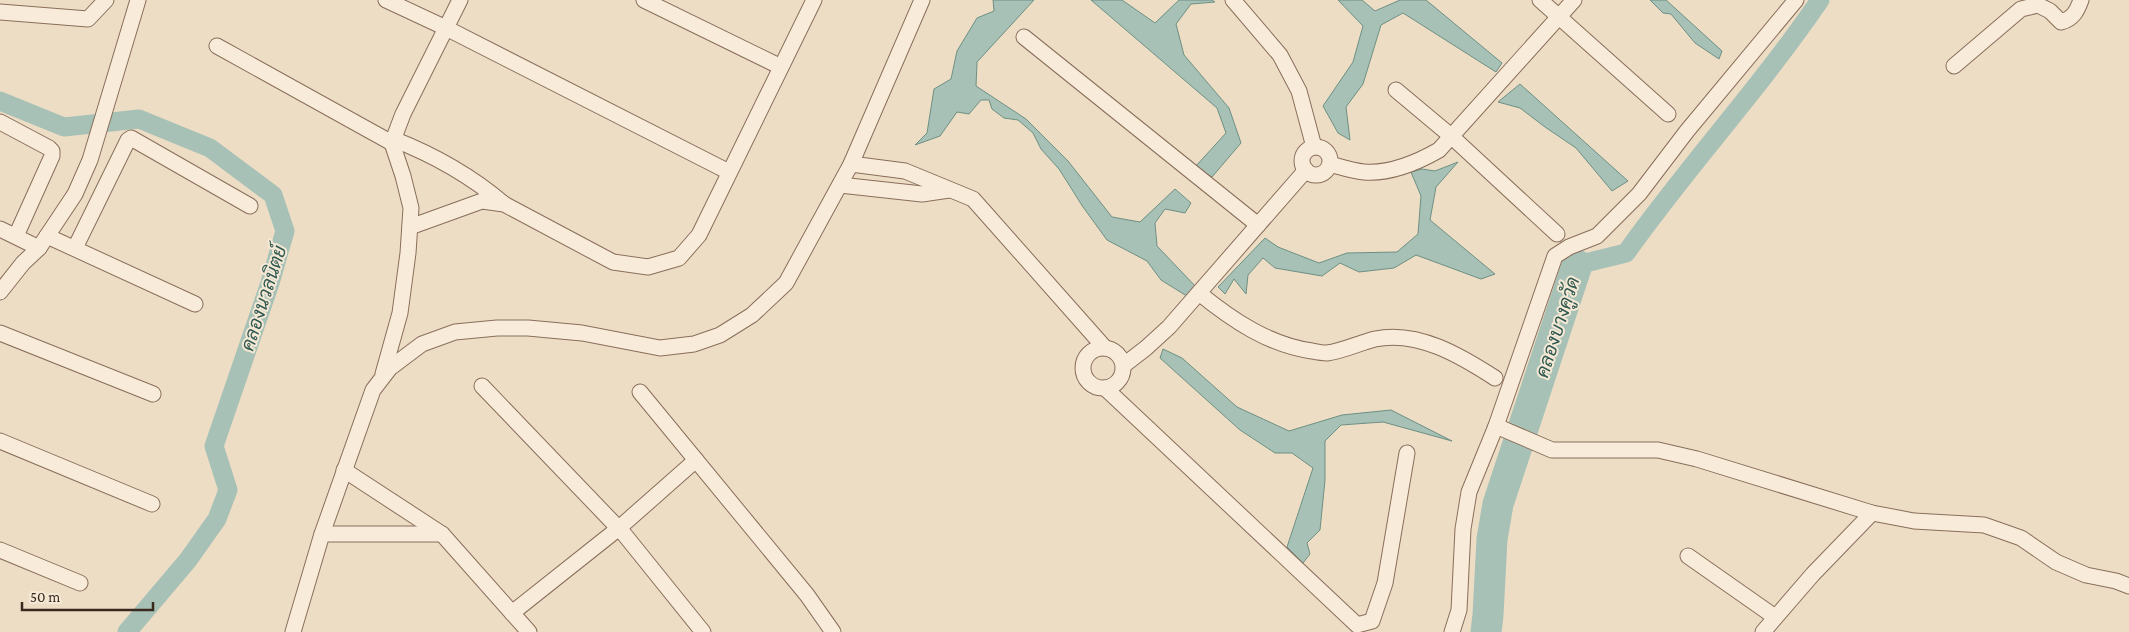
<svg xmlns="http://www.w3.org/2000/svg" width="2129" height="632" viewBox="0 0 2129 632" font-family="'Crimson Pro',Sarabun,serif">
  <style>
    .water { fill: #a7c1b6; stroke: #6d9083 }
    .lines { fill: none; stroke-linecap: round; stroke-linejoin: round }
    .canal { stroke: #a7c1b6; stroke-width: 19 }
    .river { stroke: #a7c1b6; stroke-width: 31 }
    .street-casing { stroke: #896e5b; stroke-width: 17 }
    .street { stroke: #f8ebd9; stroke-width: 15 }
    .labels { text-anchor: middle; stroke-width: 4; stroke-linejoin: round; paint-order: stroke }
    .water-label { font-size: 19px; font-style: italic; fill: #2f5851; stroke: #f5e8d5 }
  </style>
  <rect width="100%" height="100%" fill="#eeddc5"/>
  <g class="water">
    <path d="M993 0H1034L977 62 976 86 1026 119 1068 161 1112 217 1140 222 1175 189 1191 203 1185 213 1165 209 1155 223 1157 246 1198 289 1190 298 1161 280 1147 261 1107 240 1083 207 1059 169 1041 149 1033 133 1018 120 1004 118 992 109 989 100H981L969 114 957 112 940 136 915 145 927 133 934 89 951 79 957 51 977 18 994 11Z"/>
    <path d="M1091 0H1122L1155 23 1179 0H1212L1215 2 1191 4 1176 24 1184 55 1229 108 1241 143 1212 177 1195 167 1226 133 1217 108Z"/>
    <path d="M1338 0H1362L1375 11 1400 0H1426L1502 63 1496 72 1403 13 1381 25 1363 84 1346 107 1350 140 1338 133 1323 106 1353 62 1363 26Z"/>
    <path d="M1650 0H1666L1722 51 1719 59 1695 43 1671 14 1663 13Z"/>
    <path d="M1520 84 1628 181 1612 191 1576 148 1545 127 1520 108 1498 102Z"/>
    <path d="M1458 162 1436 187 1430 220 1495 274 1481 279 1416 255 1394 268 1359 272 1340 263 1322 276 1275 268 1263 258 1248 275 1246 294 1234 279 1225 294 1218 287 1265 238 1278 247 1319 263 1347 253 1397 252 1418 234 1421 196 1411 172 1422 169 1435 171Z"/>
    <path d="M1163 349 1182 358 1237 407 1289 431 1342 415 1391 410 1452 441 1383 422 1341 425 1325 441V480L1320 530 1307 543 1310 554 1303 563 1287 547 1313 468 1292 453H1275L1240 430 1160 358Z"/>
  </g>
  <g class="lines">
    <g class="canal">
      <path d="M0 101 64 127 139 119 210 148 273 195 285 231 270 283 214 446 228 490 217 519 188 560 127 632"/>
      <path d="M1577 265 1626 253C1687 167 1760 88 1820 0"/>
    </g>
    <path class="river" d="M1486 632 1488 615 1492 539 1498 504 1577 265"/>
    <defs>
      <g id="street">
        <path d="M386 0 446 28 729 172"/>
        <path d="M644 0 781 67"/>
        <path d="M1233 0 1280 55 1299 91 1314 147"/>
        <path d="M1540 0 1668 114"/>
        <path d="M0 12 88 19 106 0"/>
        <path d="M1024 37 1258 225"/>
        <path d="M217 46 392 143"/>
        <path d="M1954 66 2021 9 2038 5 2050 11 2061 22C2073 19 2077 11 2081 0"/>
        <path d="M1396 90 1451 136 1557 234"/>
        <path d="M0 122 49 148 52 151V156L16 236"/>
        <path d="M393 139C434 155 470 175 504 204"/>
        <circle cx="1316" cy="161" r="14"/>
        <path d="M851 164 905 171 973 199 1105 348"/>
        <path d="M1330 164C1341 167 1353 171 1364 172 1389 174 1418 162 1439 150L1574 0"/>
        <path d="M840 185 922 194 949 190"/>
        <path d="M410 227 482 201 504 204 613 262 648 267 679 258 699 235 814 0"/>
        <path d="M0 229 39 248"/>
        <path d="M47 236 195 304"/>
        <path d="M75 248 128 140 131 138 250 206"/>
        <path d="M0 292 23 263 39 248 75 194 90 160 138 0"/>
        <path d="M1199 293C1232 320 1269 345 1312 351 1317 352 1323 353 1327 353 1343 351 1359 343 1375 339 1418 330 1461 356 1495 378"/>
        <path d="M0 333 153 394"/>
        <circle cx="1103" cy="368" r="20"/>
        <path d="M1124 365 1146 348 1169 327 1306 170"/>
        <path d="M383 374 400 313 408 253 411 208 403 176 392 143 403 114 460 0"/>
        <path d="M482 386 624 534 703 632"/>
        <path d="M1105 388 1357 625 1372 621 1385 583 1407 453"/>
        <path d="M640 392 807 595 833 632"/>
        <path d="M1496 426 1552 450H1658L1697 459 1872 513 1914 521 1984 525 2021 538 2056 562 2086 575 2116 581 2129 586"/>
        <path d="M0 441 152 504"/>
        <path d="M344 470 442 534 529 632"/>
        <path d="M322 534H442"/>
        <path d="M0 550 80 583"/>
        <path d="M1688 556 1775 617"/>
        <path d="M512 613 619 528 696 460"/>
        <path d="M293 632 322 534 373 390 390 368 422 344 455 332 497 328H528L582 333 660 348 694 344 720 335 752 315 786 283 851 164 922 0"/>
        <path d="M1452 632 1459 610 1463 529 1469 492 1496 426 1555 256 1569 247 1597 236 1639 194 1687 131 1796 0"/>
        <path d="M1763 632 1813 574 1872 513"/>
      </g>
    </defs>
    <use href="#street" class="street-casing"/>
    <use href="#street" class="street"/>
  </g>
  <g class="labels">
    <g class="water-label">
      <text transform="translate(263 298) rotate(-72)" y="7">คลองนวลนิตย์</text>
      <text transform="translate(1557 327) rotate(-72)" y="7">คลองบางคูวัด</text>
    </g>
  </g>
  <path d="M22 602v8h131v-8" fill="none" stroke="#39291f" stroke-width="2.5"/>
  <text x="30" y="602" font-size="15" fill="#39291f" stroke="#f5e8d5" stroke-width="4" paint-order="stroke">50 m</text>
</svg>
